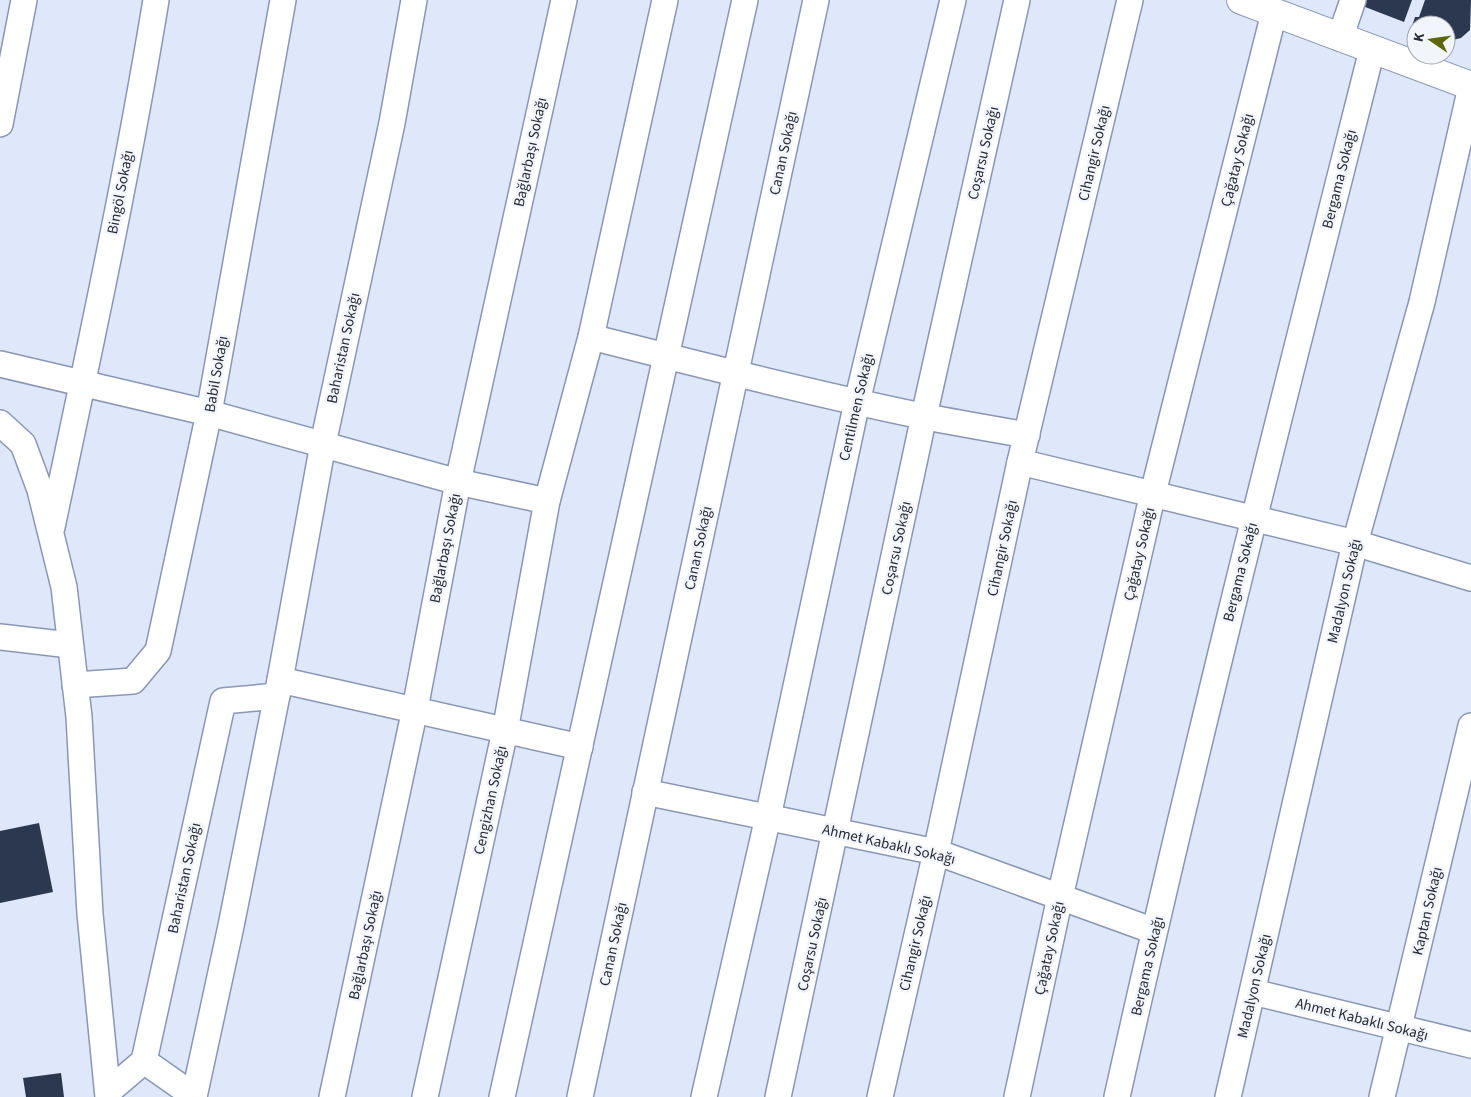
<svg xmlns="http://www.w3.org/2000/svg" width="1471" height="1097" viewBox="0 0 1471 1097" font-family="'Source Sans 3',sans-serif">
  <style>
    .building { fill: #2c3750 }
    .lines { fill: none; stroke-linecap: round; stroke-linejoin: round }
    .minor-casing { stroke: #8997b4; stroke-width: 28 }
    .tertiary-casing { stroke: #8997b4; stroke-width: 30 }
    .minor { stroke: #fff; stroke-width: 25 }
    .tertiary { stroke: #fff; stroke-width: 28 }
    .labels { text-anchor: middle; stroke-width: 5; stroke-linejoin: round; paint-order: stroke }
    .street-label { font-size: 15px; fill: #262b37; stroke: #f2f5fb }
  </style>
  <rect width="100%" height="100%" fill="#dfe8fb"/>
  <g class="building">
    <path d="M1360 0H1412L1404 22 1360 5Z"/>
    <path d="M1425 0H1471L1470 30 1461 38 1449 41 1446 39V25H1416V28L1412 26 1415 17H1419Z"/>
    <path d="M39 823 53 892 0 903V831Z"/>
    <path d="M61 1073 64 1097H26L23 1078Z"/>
  </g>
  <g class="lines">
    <defs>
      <g id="minor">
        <path d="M1340 38 1353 0"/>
        <path d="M0 124 24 0"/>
        <path d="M591 337C701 365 811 393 922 416 957 423 992 429 1027 435"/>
        <path d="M0 364 209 413 458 482 547 501"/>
        <path d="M0 423 23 444 40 490 64 587 79 717 90 914 108 1097"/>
        <path d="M1020 462 1355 543 1471 578"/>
        <path d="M52 527C89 352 127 177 156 0"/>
        <path d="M0 637 70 645"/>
        <path d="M280 680 580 747"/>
        <path d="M75 685 133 681 158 651 209 413 283 0"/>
        <path d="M645 792 936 852 1154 931"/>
        <path d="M1253 992 1471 1045"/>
        <path d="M144 1061 194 1096"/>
        <path d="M109 1091 144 1061 223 701 277 696"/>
        <path d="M194 1097 231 926 280 680 323 444 392 123 414 0"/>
        <path d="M332 1097 415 709 458 482 564 0"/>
        <path d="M425 1097 505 731 547 501 591 337 665 0"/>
        <path d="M502 1097 745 0"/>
        <path d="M580 1097 816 0"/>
        <path d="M704 1097 768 817 857 402 953 0"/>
        <path d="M778 1097 924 416 1017 0"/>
        <path d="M880 1097 936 852 1020 462 1130 0"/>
        <path d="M1017 1097 1060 897 1153 493 1274 13"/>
        <path d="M1117 1097C1195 746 1284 398 1372 50"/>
        <path d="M1228 1097 1355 543 1422 302 1471 87"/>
        <path d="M1382 1097 1471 726"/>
      </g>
      <path id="tertiary" d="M1241 0 1471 86"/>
    </defs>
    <use href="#minor" class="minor-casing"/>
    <use href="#tertiary" class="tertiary-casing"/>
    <use href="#minor" class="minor"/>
    <use href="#tertiary" class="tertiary"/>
  </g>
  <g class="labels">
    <g class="street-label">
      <text transform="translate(530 152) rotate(-78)" y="5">Bağlarbaşı Sokağı</text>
      <text transform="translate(783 153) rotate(-78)" y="5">Canan Sokağı</text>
      <text transform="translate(983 153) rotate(-77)" y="5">Coşarsu Sokağı</text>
      <text transform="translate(1094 153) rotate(-77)" y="5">Cihangir Sokağı</text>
      <text transform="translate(1237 160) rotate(-76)" y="5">Çağatay Sokağı</text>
      <text transform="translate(1339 179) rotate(-76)" y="5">Bergama Sokağı</text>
      <text transform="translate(120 192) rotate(-79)" y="5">Bingöl Sokağı</text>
      <text transform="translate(343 348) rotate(-78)" y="5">Baharistan Sokağı</text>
      <text transform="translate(216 374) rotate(-80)" y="5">Babil Sokağı</text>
      <text transform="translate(856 407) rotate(-77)" y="5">Centilmen Sokağı</text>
      <text transform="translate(445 548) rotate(-79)" y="5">Bağlarbaşı Sokağı</text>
      <text transform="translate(698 548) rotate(-78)" y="5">Canan Sokağı</text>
      <text transform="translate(896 548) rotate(-78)" y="5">Coşarsu Sokağı</text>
      <text transform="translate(1002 548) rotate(-78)" y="5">Cihangir Sokağı</text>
      <text transform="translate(1139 554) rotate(-77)" y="5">Çağatay Sokağı</text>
      <text transform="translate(1240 572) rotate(-76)" y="5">Bergama Sokağı</text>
      <text transform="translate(1344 591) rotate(-77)" y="5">Madalyon Sokağı</text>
      <text transform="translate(490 800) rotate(-78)" y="5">Cengizhan Sokağı</text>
      <text transform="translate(889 844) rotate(13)" y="5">Ahmet Kabaklı Sokağı</text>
      <text transform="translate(184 878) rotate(-78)" y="5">Baharistan Sokağı</text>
      <text transform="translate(1427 911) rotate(-77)" y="5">Kaptan Sokağı</text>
      <text transform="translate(915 943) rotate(-77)" y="5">Cihangir Sokağı</text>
      <text transform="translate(613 944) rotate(-78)" y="5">Canan Sokağı</text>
      <text transform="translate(812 944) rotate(-78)" y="5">Coşarsu Sokağı</text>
      <text transform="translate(365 945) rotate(-78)" y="5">Bağlarbaşı Sokağı</text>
      <text transform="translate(1049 948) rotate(-78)" y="5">Çağatay Sokağı</text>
      <text transform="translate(1147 966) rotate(-77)" y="5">Bergama Sokağı</text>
      <text transform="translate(1254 986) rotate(-77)" y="5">Madalyon Sokağı</text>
      <text transform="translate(1362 1019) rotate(14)" y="5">Ahmet Kabaklı Sokağı</text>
    </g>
  </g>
  <g transform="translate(1431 40) rotate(283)"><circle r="24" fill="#f2f5fb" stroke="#a0a4ad"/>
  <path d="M0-4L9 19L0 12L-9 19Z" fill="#5d6606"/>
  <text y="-8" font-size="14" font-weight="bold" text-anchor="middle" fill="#262b37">K</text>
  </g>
</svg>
